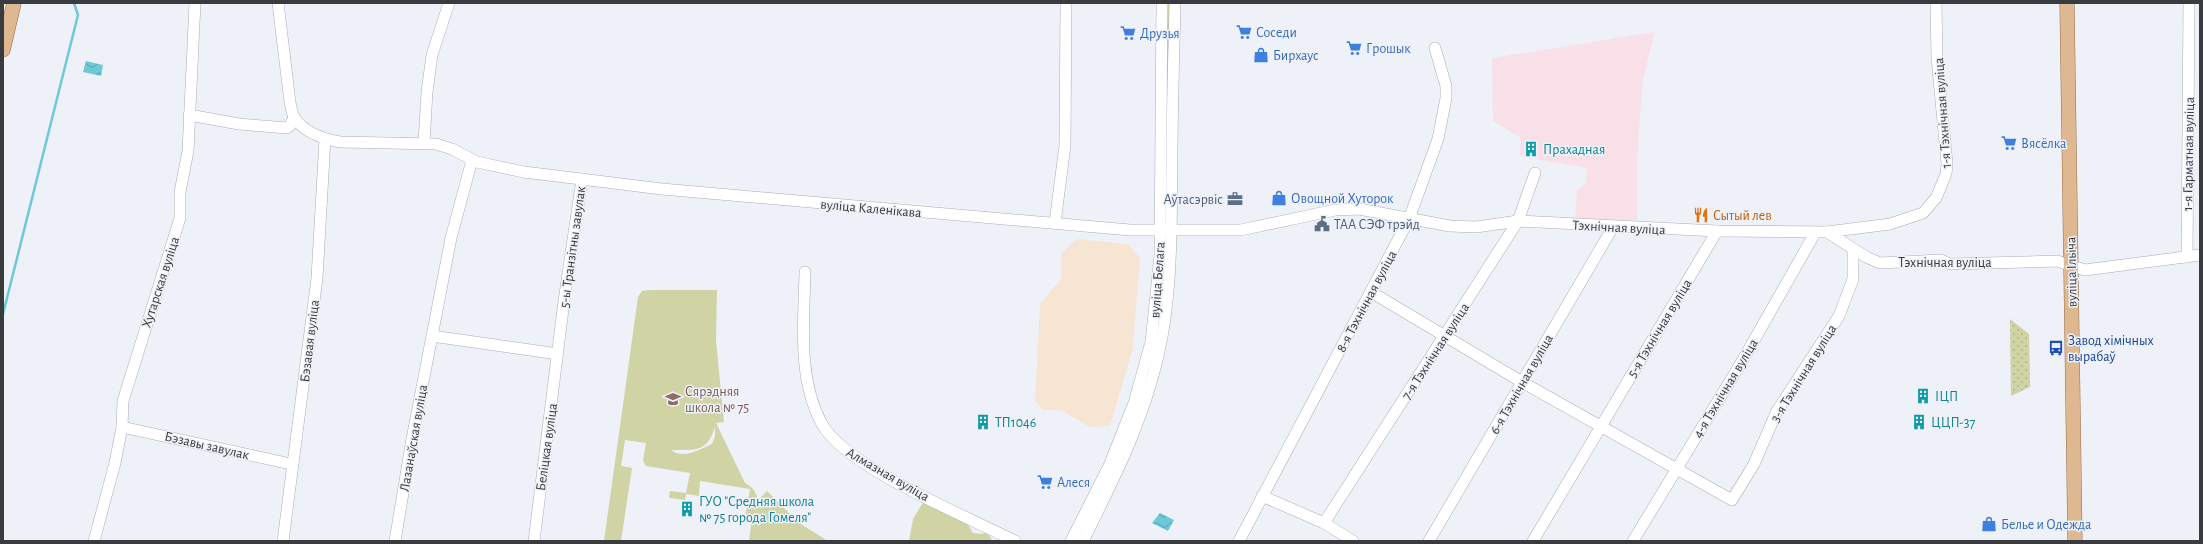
<svg xmlns="http://www.w3.org/2000/svg" width="2203" height="544" viewBox="0 0 2203 544" font-family="'Alegreya Sans',sans-serif">
  <style>
    .commercial { fill: #f9e0e8 }
    .medical { fill: #f6e5d3 }
    .green { fill: #d0d3a4; fill-rule: evenodd }
    .park { fill: url(#park-dots) }
    .water { fill: url(#water-waves) }
    .lines { fill: none; stroke-linecap: round; stroke-linejoin: round }
    .stream { stroke: #6dc9d8; stroke-width: 2.5 }
    .minor-casing { stroke: #abadb4; stroke-width: 12 }
    .major-casing { stroke: #966d44; stroke-width: 15 }
    .minor { stroke: #fff; stroke-width: 11 }
    .major { stroke: #ddb891; stroke-width: 14 }
    .labels { text-anchor: middle; stroke-width: 3; stroke-linejoin: round; paint-order: stroke }
    .shop-label { font-size: 14px; fill: #366cbe; stroke: #eff1f9; text-anchor: start }
    .street-label { font-size: 14px; fill: #3a3b3e; stroke: #eff1f9 }
    .culture-label { font-size: 14px; fill: #0d838f; stroke: #eff1f9; text-anchor: start }
    .service-label { font-size: 14px; fill: #4e5e75; stroke: #eff1f9; text-anchor: end }
    .food-label { font-size: 14px; fill: #c56008; stroke: #eff1f9; text-anchor: start }
    .transit-label { font-size: 14px; fill: #164399; stroke: #eff1f9; text-anchor: start }
    .education-label { font-size: 14px; fill: #785e54; stroke: #eff1f9; text-anchor: start }
  </style>
  <defs>
    <pattern id="park-dots" width="8" height="8" patternUnits="userSpaceOnUse"><rect width="8" height="8" fill="#d0d3a4"/><path d="M2 2h.1M6 6h.1" fill="none" stroke="#b3b68e" stroke-width="1.8" stroke-linecap="round"/></pattern>
    <pattern id="water-waves" width="16" height="10" patternUnits="userSpaceOnUse"><rect width="16" height="10" fill="#6dc9d8"/><path d="M0 5q4-4 8 0t8 0" fill="none" stroke="#5ba4b1"/></pattern>
  </defs>
  <rect width="100%" height="100%" fill="#eff1f9"/>
  <path class="commercial" d="M1655 32 1643 79 1637 159V220L1575 219 1577 190 1586 183 1587 168 1520 156 1521 138 1493 121 1492 58Z"/>
  <path class="medical" d="M1077 239 1128 244 1140 258 1133 348 1110 426 1090 427 1061 410H1043L1035 401 1040 304 1062 278 1061 254Z"/>
  <g class="green">
    <path d="M1167 3H1172L1167 160Z"/>
    <path d="M649 290H717L716 341 724 422 716 423 745 483C753 487 756 492 758 500L767 491 799 523 828 541H749L752 519H749L750 514 745 518 750 489 700 481 699 496 686 494 685 500 669 498 670 491 686 493 690 473 646 466 643 461 646 443 625 440 621 466 632 468 621 541H604L638 297 642 291ZM715 426V436L712 444C700 449 684 460 671 450 694 450 708 453 715 426Z"/>
    <path d="M924 501 967 523 973 533 982 534 988 531 992 541H909L913 519Z"/>
  </g>
  <path class="park" d="M2010 319 2029 334 2030 387 2011 396Z"/>
  <g class="water">
    <path d="M86 61 103 65 101 76 83 72Z"/>
    <path d="M1160 513 1174 520 1168 531 1152 523Z"/>
  </g>
  <g class="lines">
    <path class="stream" d="M3 314 78 15 74 3"/>
    <defs>
      <g id="minor">
        <path d="M278 3 290 102C291 107 292 113 294 117 303 132 324 139 340 142L436 144 452 149 477 162 524 172 662 189 1130 230H1241L1335 210 1359 209 1450 226 1476 227 1518 221 1717 231 1827 232 1866 257 1880 263 1941 260 1950 264 2057 261 2085 270 2200 255"/>
        <path d="M189 115 239 124 287 128 290 126 294 117"/>
        <path d="M424 143 427 92 432 55 449 3"/>
        <path d="M1055 223 1065 145 1066 3"/>
        <path d="M1827 232 1890 224 1923 213 1936 198 1946 174 1947 164 1937 58 1936 3"/>
        <path d="M2187 257 2189 3"/>
        <path d="M805 272C804 322 797 378 822 424 845 467 968 517 1015 541"/>
        <path d="M1371 292 1522 382 1732 500 1754 464 1777 411 1839 316 1853 279V249"/>
        <path d="M432 336 558 354"/>
        <path d="M122 427 291 464"/>
        <path d="M1262 496 1324 523 1353 541"/>
        <path d="M1324 523 1518 221 1535 173"/>
        <path d="M94 541 115 463 122 427 123 401 180 218V192L188 151 195 3"/>
        <path d="M283 541 317 278 325 139"/>
        <path d="M395 541 412 439 451 238 472 160"/>
        <path d="M534 541 564 301 582 179"/>
        <path d="M1071 541 1109 466 1134 403 1151 342 1160 255 1162 3"/>
        <path d="M1083 541C1113 481 1143 422 1158 356 1173 293 1171 222 1172 157 1172 106 1174 54 1175 3"/>
        <path d="M1239 541 1409 219 1438 139 1446 98V86L1435 48"/>
        <path d="M1429 541 1613 227"/>
        <path d="M1533 541 1717 231"/>
        <path d="M1633 541 1744 358 1815 233"/>
      </g>
      <g id="major">
        <path d="M2067 3 2075 541"/>
        <path d="M3 50 14 3"/>
      </g>
    </defs>
    <use href="#minor" class="minor-casing"/>
    <use href="#major" class="major-casing"/>
    <use href="#minor" class="minor"/>
    <use href="#major" class="major"/>
  </g>
  <defs>
    <symbol id="supermarket-bare" viewBox="-9 -9 18 18"><path d="M-6-5.5h2.5l.6 2H6L4.5 2H-2.5L-4.4-4H-6ZM-1.5 3.2a1.3 1.3 0 1 0 .1 0ZM3 3.2a1.3 1.3 0 1 0 .1 0Z" fill="#3f7fe0" stroke="#eff1f9" stroke-width="2.5" paint-order="stroke"/></symbol>
    <symbol id="shop-bare" viewBox="-9 -9 18 18"><path d="M-5-2.5h2.3a2.7 3.5 0 0 1 5.4 0H5L5.5 6h-11ZM-1.5-2.5h3a1.5 2.3 0 0 0-3 0Z" fill="#3f7fe0" stroke="#eff1f9" stroke-width="2.5" paint-order="stroke"/></symbol>
    <symbol id="building-bare" viewBox="-9 -9 18 18"><path d="M-4-6H4V6H1V3H-1V6H-4ZM-2.5-4.3h1.7v1.8h-1.7ZM.8-4.3h1.7v1.8H.8ZM-2.5-1h1.7V.8h-1.7ZM.8-1h1.7V.8H.8Z" fill="#0f9aa8" stroke="#eff1f9" stroke-width="2.5" paint-order="stroke"/></symbol>
    <symbol id="office-bare" viewBox="-9 -9 18 18"><path d="M-6-3h4V-5.5h4V-3h4V5H-6ZM-1-4.5V-3h2v-1.5ZM-6 0V1H6V0Z" fill="#5c6f8a" stroke="#eff1f9" stroke-width="2.5" paint-order="stroke"/></symbol>
    <symbol id="restaurant-bare" viewBox="-9 -9 18 18"><path d="M-5-6h1v4h1v-4h1v4h1v-4h1v5L-1.5 .5V6h-2V.5L-5-1ZM5-6V6H3V1.5H1.5Q1.5-4 5-6Z" fill="#e8710a" stroke="#eff1f9" stroke-width="2.5" paint-order="stroke"/></symbol>
    <symbol id="civic-bare" viewBox="-9 -9 18 18"><path d="M-.6-6.5H3V-4.5H.6V-3L4-1V1h2V6H-6V1h2V-1L-.6-3ZM-1.2 2.5V6h2.4V2.5Z" fill="#5c6f8a" stroke="#eff1f9" stroke-width="2.5" paint-order="stroke"/></symbol>
    <symbol id="bus-bare" viewBox="-9 -9 18 18"><path d="M-5-6H5V4H4V6H2V4H-2V6H-4V4H-5ZM-3.5-4V0h7V-4ZM-3.5 1.2v1.5H-2V1.2ZM2 1.2v1.5H3.5V1.2Z" fill="#1a4fb4" stroke="#eff1f9" stroke-width="2.5" paint-order="stroke"/></symbol>
    <symbol id="school-bare" viewBox="-9 -9 18 18"><path d="M0-5L7-2L0 1L-7-2ZM-4 1L0 2.5L4 1V4Q0 6-4 4Z" fill="#8d6e63" stroke="#eff1f9" stroke-width="2.5" paint-order="stroke"/></symbol>
  </defs>
  <g fill-rule="evenodd">
    <use href="#supermarket-bare" x="1233" y="21" width="22" height="22"/>
    <use href="#supermarket-bare" x="1117" y="22" width="22" height="22"/>
    <use href="#supermarket-bare" x="1343" y="37" width="22" height="22"/>
    <use href="#shop-bare" x="1250" y="44" width="22" height="22"/>
    <use href="#supermarket-bare" x="1998" y="132" width="22" height="22"/>
    <use href="#building-bare" x="1520" y="138" width="22" height="22"/>
    <use href="#shop-bare" x="1268" y="187" width="22" height="22"/>
    <use href="#office-bare" x="1224" y="188" width="22" height="22"/>
    <use href="#restaurant-bare" x="1690" y="204" width="22" height="22"/>
    <use href="#civic-bare" x="1311" y="213" width="22" height="22"/>
    <use href="#bus-bare" x="2045" y="337" width="22" height="22"/>
    <use href="#building-bare" x="1912" y="385" width="22" height="22"/>
    <use href="#school-bare" x="662" y="388" width="22" height="22"/>
    <use href="#building-bare" x="972" y="411" width="22" height="22"/>
    <use href="#building-bare" x="1908" y="411" width="22" height="22"/>
    <use href="#supermarket-bare" x="1034" y="471" width="22" height="22"/>
    <use href="#building-bare" x="676" y="498" width="22" height="22"/>
    <use href="#shop-bare" x="1978" y="513" width="22" height="22"/>
  </g>
  <g class="labels">
    <g class="shop-label">
      <text x="1256" y="37">Соседи</text>
      <text x="1140" y="38">Друзья</text>
      <text x="1366" y="53">Грошык</text>
      <text x="1273" y="60">Бирхаус</text>
      <text x="2021" y="148">Вясёлка</text>
      <text x="1291" y="203">Овощной Хуторок</text>
      <text x="1057" y="487">Алеся</text>
      <text x="2001" y="529">Белье и Одежда</text>
    </g>
    <g class="street-label">
      <text transform="translate(1942 113) rotate(-94)" y="5">1-я Тэхнічная вуліца</text>
      <text transform="translate(2188 154) rotate(-89)" y="5">1-я Гарматная вуліца</text>
      <text transform="translate(871 208) rotate(5)" y="5">вуліца Каленікава</text>
      <text transform="translate(1619 227) rotate(3)" y="5">Тэхнічная вуліца</text>
      <text transform="translate(572 247) rotate(-82)" y="5">5-ы Транзітны завулак</text>
      <text x="1945" y="267">Тэхнічная вуліца</text>
      <text transform="translate(2071 272) rotate(-91)" y="5">вуліца Ільіча</text>
      <text transform="translate(1157 280) rotate(-86)" y="5">вуліца Белага</text>
      <text transform="translate(160 282) rotate(-72)" y="5">Хутарская вуліца</text>
      <text transform="translate(1366 301) rotate(-62)" y="5">8-я Тэхнічная вуліца</text>
      <text transform="translate(1659 328) rotate(-59)" y="5">5-я Тэхнічная вуліца</text>
      <text transform="translate(309 341) rotate(-83)" y="5">Бэзавая вуліца</text>
      <text transform="translate(1435 351) rotate(-57)" y="5">7-я Тэхнічная вуліца</text>
      <text transform="translate(1803 373) rotate(-58)" y="5">3-я Тэхнічная вуліца</text>
      <text transform="translate(1521 384) rotate(-60)" y="5">6-я Тэхнічная вуліца</text>
      <text transform="translate(1725 388) rotate(-59)" y="5">4-я Тэхнічная вуліца</text>
      <text transform="translate(413 438) rotate(-80)" y="5">Лазанаўская вуліца</text>
      <text transform="translate(207 445) rotate(13)" y="5">Бэзавы завулак</text>
      <text transform="translate(546 447) rotate(-82)" y="5">Беліцкая вуліца</text>
      <text transform="translate(888 474) rotate(30)" y="5">Алмазная вуліца</text>
    </g>
    <g class="culture-label">
      <text x="1543" y="154">Прахадная</text>
      <text x="1935" y="401">ІЦП</text>
      <text x="995" y="427">ТП1046</text>
      <text x="1931" y="427">ЦЦП-37</text>
      <text x="699" y="506">ГУО "Средняя школа<tspan x="699" dy="16">№ 75 города Гомеля"</tspan></text>
    </g>
    <g class="service-label">
      <text x="1223" y="204">Аўтасэрвіс</text>
      <text x="1334" y="229" text-anchor="start">ТАА СЭФ трэйд</text>
    </g>
    <g class="food-label">
      <text x="1713" y="220">Сытый лев</text>
    </g>
    <g class="transit-label">
      <text x="2068" y="345">Завод хімічных<tspan x="2068" dy="16">вырабаў</tspan></text>
    </g>
    <g class="education-label">
      <text x="685" y="396">Сярэдняя<tspan x="685" dy="16">школа № 75</tspan></text>
    </g>
  </g>
  <rect width="2203" height="544" fill="none" stroke="#3a3b3e" stroke-width="8"/>
</svg>
